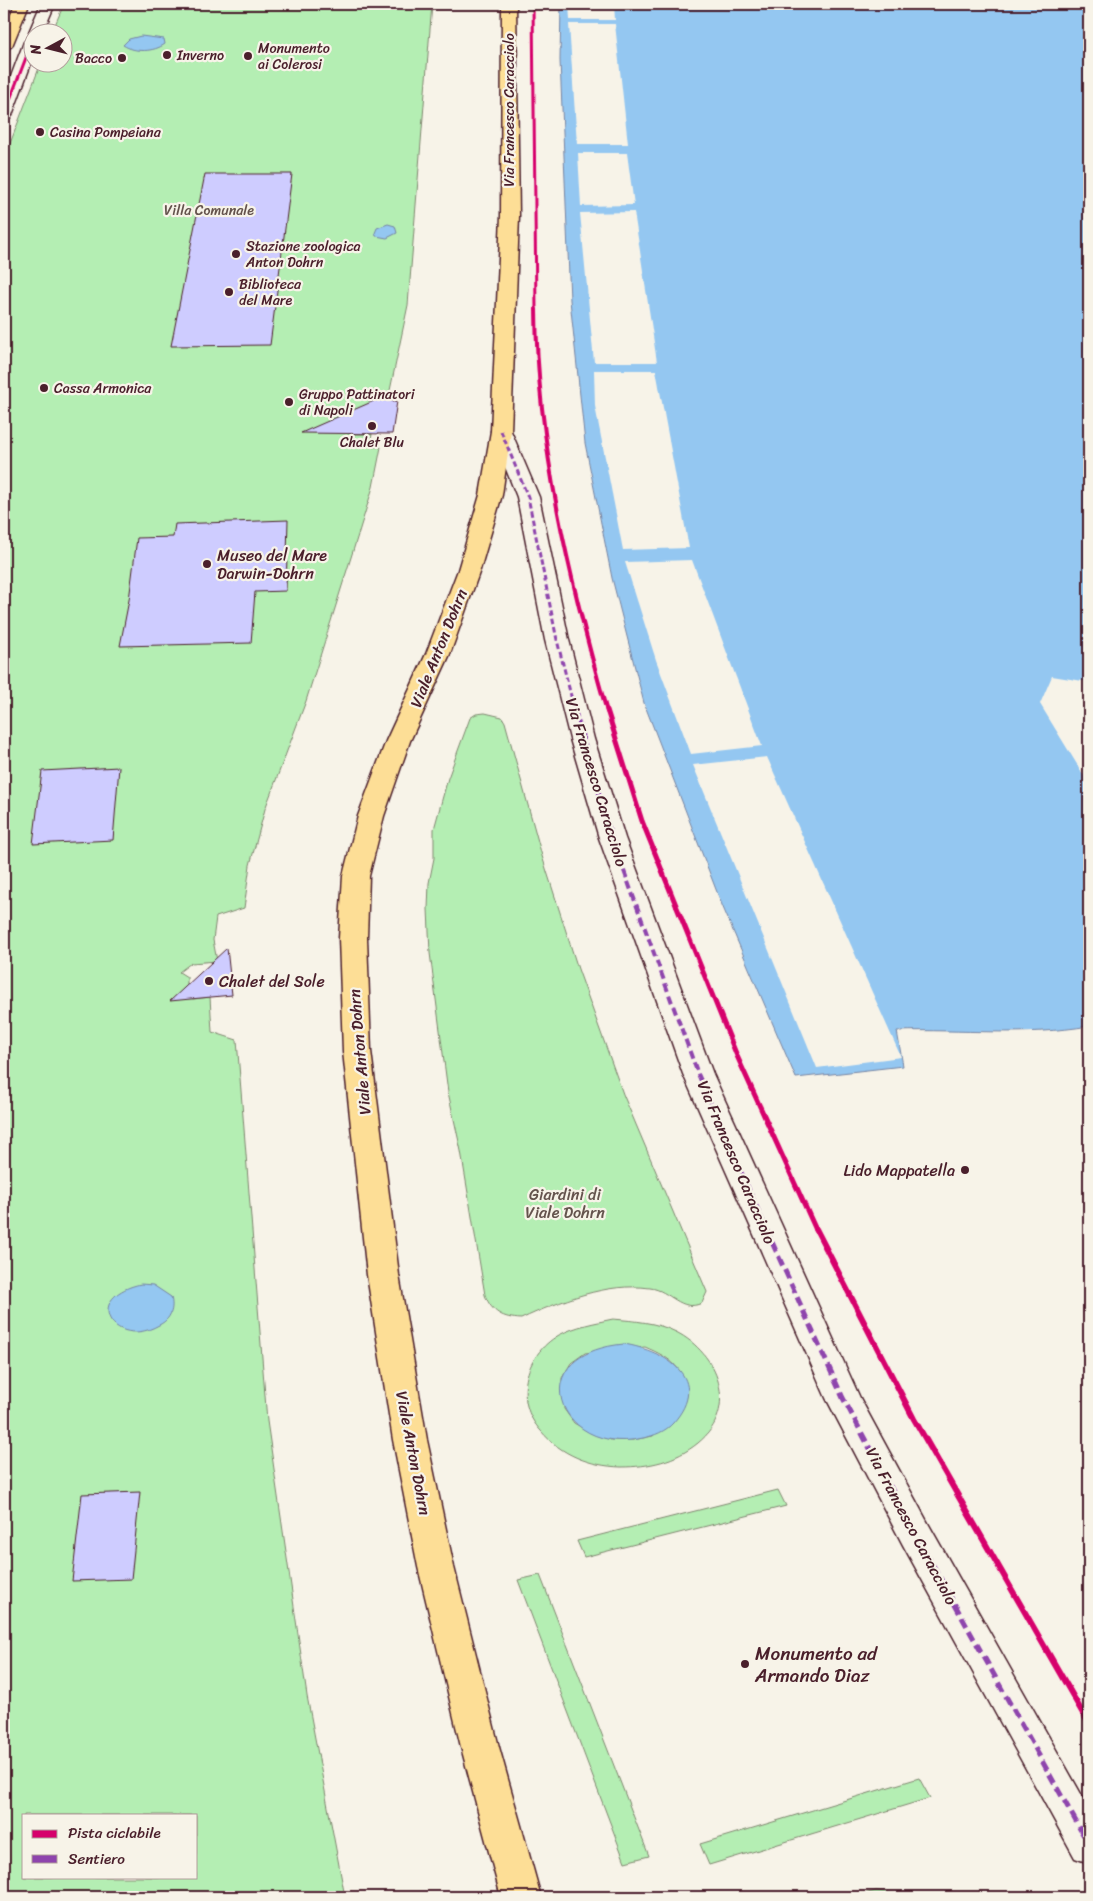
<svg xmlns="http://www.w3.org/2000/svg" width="1093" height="1901" viewBox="0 0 1093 1901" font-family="Sriracha,sans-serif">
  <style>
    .green { fill: #b4eeb3; stroke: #7f866f; fill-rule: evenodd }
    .water { fill: #94c7f1; stroke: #7684a2 }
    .pier { fill: #f7f3e8 }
    .building { fill: #ceccff; stroke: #4a1f2b }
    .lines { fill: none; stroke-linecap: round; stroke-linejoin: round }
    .street-casing { stroke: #4a1f2b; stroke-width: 3 }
    .secondary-casing { stroke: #4a1f2b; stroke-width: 3 }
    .primary-casing { stroke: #4a1f2b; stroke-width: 3 }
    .street { fill: #f7f3e8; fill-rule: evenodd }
    .secondary { fill: #f7f3e8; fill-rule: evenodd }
    .primary { fill: #fdde96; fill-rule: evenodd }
    .quiet-far2 { stroke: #8e44ad; stroke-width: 3; stroke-dasharray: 5.5 3; stroke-linecap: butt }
    .quiet-far1 { stroke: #8e44ad; stroke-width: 4; stroke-dasharray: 8 4; stroke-linecap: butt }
    .quiet { stroke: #8e44ad; stroke-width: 5; stroke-dasharray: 10 5; stroke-linecap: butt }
    .cycleway-far3-casing { stroke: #f7f3e8; stroke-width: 5 }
    .cycleway-far2-casing { stroke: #f7f3e8; stroke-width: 6 }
    .cycleway-far1-casing { stroke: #f7f3e8; stroke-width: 8 }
    .cycleway-casing { stroke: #f7f3e8; stroke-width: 9 }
    .cycleway-far3 { stroke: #d6006c; stroke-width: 3 }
    .cycleway-far2 { stroke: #d6006c; stroke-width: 4 }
    .cycleway-far1 { stroke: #d6006c; stroke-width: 5 }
    .cycleway { stroke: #d6006c; stroke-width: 6 }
    .poi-dot { fill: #4a1f2b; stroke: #f7f3e8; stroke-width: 2 }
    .labels { text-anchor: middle; stroke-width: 4.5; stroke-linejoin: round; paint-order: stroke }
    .far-poi-label { font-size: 14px; fill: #4a1f2b; stroke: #f7f3e8; text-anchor: start }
    .far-street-label { font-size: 14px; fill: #4a1f2b; stroke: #f7f3e8 }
    .far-park-label { font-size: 14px; fill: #64534d; stroke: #f7f3e8 }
    .poi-label { font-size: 16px; fill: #4a1f2b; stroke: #f7f3e8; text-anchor: start }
    .street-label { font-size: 16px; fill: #4a1f2b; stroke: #f7f3e8 }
    .park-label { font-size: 16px; fill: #64534d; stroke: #f7f3e8 }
    .near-poi-label { font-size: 19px; fill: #4a1f2b; stroke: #f7f3e8; text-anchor: start }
  </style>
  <rect width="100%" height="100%" fill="#f7f3e8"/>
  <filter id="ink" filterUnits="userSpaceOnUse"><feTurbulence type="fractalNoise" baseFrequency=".02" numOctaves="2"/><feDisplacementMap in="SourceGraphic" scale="10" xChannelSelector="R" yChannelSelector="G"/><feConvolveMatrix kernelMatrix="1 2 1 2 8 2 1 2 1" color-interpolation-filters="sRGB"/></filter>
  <g filter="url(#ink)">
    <g class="green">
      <path d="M64 4H432L408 305 388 400H381L349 434H372L370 447H381L373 487 306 701 265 809 250 865 244 908 216 917 213 940 217 961 191 963 179 972 187 977V986L180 993 193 999 210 997 212 1032 237 1040 267 1421 307 1696 345 1897H4V159L41 63 62 62V32H52ZM24 1815H196V1877H24Z"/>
      <path d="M485 713 502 717 505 722 542 856 578 969 623 1094 707 1292 702 1303C681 1313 670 1290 650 1288 607 1282 560 1301 521 1319 503 1318 492 1313 485 1295L461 1151 448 1092 430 953 428 909 429 883 434 858V829L448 778 470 718 476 714Z"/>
      <path d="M613 1319C635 1321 656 1322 676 1332 718 1353 740 1409 698 1443 676 1461 649 1467 621 1467 590 1466 561 1455 541 1431 513 1401 524 1355 559 1335 576 1326 594 1323 613 1319ZM645 1347C671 1358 685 1368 687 1397L653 1436 633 1440H611L591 1433 574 1423 564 1409 562 1378 571 1363 585 1353Z"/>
      <path d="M778 1490 786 1506 584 1557 577 1541Z"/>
      <path d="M540 1575 649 1856 625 1862 518 1580Z"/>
      <path d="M919 1778 930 1798 709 1865 700 1844Z"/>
      <path d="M876 1891 917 1895 923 1897H851Z"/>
    </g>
    <g class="water">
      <path d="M561 4H1089V1026C1026 1037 962 1029 897 1031L903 1066 796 1078 722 905 644 703 612 578 585 443 570 300 560 60Z"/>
      <path d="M141 36 164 39 165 44C154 52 135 53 123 45L129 39Z"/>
      <path d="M388 224 395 226 397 233 387 238 376 236 375 233 377 228Z"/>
      <path d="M141 1284 153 1285 171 1297C174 1309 171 1319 159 1325 114 1351 80 1297 141 1284Z"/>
      <path d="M624 1344C666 1351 712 1379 673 1423 666 1431 654 1436 643 1438 560 1458 517 1354 624 1344Z"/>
    </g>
    <g class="pier">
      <path d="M569 4H614L615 20H570Z"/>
      <path d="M569 24H615L628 144H577Z"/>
      <path d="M578 153H627L634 205 581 206Z"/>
      <path d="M634 212 657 362H594L580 213Z"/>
      <path d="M594 370H656L689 548 623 550 595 406Z"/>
      <path d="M692 560 762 746 691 754 656 660 625 562Z"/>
      <path d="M1052 676 1089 682V784L1040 704Z"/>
      <path d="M767 757 901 1057 817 1068 693 765Z"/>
    </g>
    <g class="building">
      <path d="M205 174H292L270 345 171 346Z"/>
      <path d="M376 400 397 401 392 434 301 433Z"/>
      <path d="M288 520 286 591 255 592 251 643 120 646 129 600 137 538 173 537 175 524Z"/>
      <path d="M119 767 113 840 33 844 42 771Z"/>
      <path d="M227 948 232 995 170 1001Z"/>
      <path d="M140 1492 131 1579 72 1581 82 1494Z"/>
    </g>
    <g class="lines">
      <defs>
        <path id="street" d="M501 425 508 427 511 431 539 497 569 640 594 739 625 838 713 1074 860 1398 929 1525 1089 1808V1863L1075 1858 903 1545 826 1398 683 1074 599 838 570 739 545 640 517 497 491 431 494 427Z"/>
        <g id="secondary">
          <path d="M41 4H55L43 32H32L31 35 29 32Z"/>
          <path d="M32 37V61L12 115 10 118 4 120V95L24 42Z"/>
        </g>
        <g id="primary">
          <path d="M15 4H29L12 46 4 51V29Z"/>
          <path d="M502 4H516L519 216 511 431 502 495 480 570 450 654 410 741 384 816 369 876 367 938 371 1051 399 1275 427 1440 454 1567 499 1747 541 1897H501L461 1747 418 1567 393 1440 367 1275 343 1051 339 938 343 876 358 816 386 741 426 654 458 570 480 495 491 431 501 216Z"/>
        </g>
      </defs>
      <use href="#street" class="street-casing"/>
      <use href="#secondary" class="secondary-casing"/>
      <use href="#primary" class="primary-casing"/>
      <use href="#street" class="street"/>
      <use href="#secondary" class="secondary"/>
      <use href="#primary" class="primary"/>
      <path class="quiet-far2" d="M501 431 528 497 557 640 575 712"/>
      <path class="quiet-far1" d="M575 710 612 838 698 1074 767 1230"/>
      <path class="quiet" d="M766 1229 843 1398 916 1535 1089 1845"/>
      <defs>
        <g id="cycleway-far3">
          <path d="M533 4 536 311"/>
          <path d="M4 115 32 42"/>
        </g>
        <path id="cycleway-far2" d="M536 309C537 446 570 581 607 712"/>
        <path id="cycleway-far1" d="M607 710 642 821 737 1056 816 1230"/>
        <path id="cycleway" d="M816 1229 914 1419 1089 1724"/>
      </defs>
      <use href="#cycleway-far3" class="cycleway-far3-casing"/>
      <use href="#cycleway-far2" class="cycleway-far2-casing"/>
      <use href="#cycleway-far1" class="cycleway-far1-casing"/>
      <use href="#cycleway" class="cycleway-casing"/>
      <use href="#cycleway-far3" class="cycleway-far3"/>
      <use href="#cycleway-far2" class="cycleway-far2"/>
      <use href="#cycleway-far1" class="cycleway-far1"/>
      <use href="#cycleway" class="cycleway"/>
    </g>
  </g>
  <g class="poi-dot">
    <circle cx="167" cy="55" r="5"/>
    <circle cx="248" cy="56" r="5"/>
    <circle cx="122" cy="58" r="5"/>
    <circle cx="40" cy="132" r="5"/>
    <circle cx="236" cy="254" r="5"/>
    <circle cx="229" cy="292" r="5"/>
    <circle cx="44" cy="388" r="5"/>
    <circle cx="289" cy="402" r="5"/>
    <circle cx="372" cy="426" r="5"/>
    <circle cx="207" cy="564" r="5"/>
    <circle cx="209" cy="981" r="5"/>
    <circle cx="965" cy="1170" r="5"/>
    <circle cx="745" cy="1664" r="5"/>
  </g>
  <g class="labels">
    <g class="far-poi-label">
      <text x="258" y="53">Monumento<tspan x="258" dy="16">ai Colerosi</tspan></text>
      <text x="177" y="60">Inverno</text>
      <text x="112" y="63" text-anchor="end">Bacco</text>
      <text x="50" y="137">Casina Pompeiana</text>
      <text x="246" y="251">Stazione zoologica<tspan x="246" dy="16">Anton Dohrn</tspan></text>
      <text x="239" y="289">Biblioteca<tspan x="239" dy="16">del Mare</tspan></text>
      <text x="54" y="393">Cassa Armonica</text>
      <text x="299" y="399">Gruppo Pattinatori<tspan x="299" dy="16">di Napoli</tspan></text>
      <text x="372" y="447" text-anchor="middle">Chalet Blu</text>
    </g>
    <g class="far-street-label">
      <text transform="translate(509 110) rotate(-90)" y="5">Via Francesco Caracciolo</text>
    </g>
    <g class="far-park-label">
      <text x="209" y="215">Villa Comunale</text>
    </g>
    <g class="poi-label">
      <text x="217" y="561">Museo del Mare<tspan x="217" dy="18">Darwin-Dohrn</tspan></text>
      <text x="219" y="987">Chalet del Sole</text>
      <text x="955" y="1176" text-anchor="end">Lido Mappatella</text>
    </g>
    <g class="street-label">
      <text transform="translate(438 648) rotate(-68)" y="6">Viale Anton Dohrn</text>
      <text transform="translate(597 782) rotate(73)" y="6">Via Francesco Caracciolo</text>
      <text transform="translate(359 1052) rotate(-95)" y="6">Viale Anton Dohrn</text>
      <text transform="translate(737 1162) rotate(67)" y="6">Via Francesco Caracciolo</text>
      <text transform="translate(414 1453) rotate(79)" y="6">Viale Anton Dohrn</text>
      <text transform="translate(912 1526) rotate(62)" y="6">Via Francesco Caracciolo</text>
    </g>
    <g class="park-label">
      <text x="565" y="1200">Giardini di<tspan x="565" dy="18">Viale Dohrn</tspan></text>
    </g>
    <g class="near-poi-label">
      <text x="755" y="1660">Monumento ad<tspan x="755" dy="22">Armando Diaz</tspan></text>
    </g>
  </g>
  <rect width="1093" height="1901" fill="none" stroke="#f7f3e8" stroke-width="20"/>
  <rect x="10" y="10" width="1073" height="1881" fill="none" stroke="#4a1f2b" stroke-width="2" filter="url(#ink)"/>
  <rect x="22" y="1814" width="175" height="65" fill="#f7f3e8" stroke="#b29e9c"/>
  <rect x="32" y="1830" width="25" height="8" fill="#d6006c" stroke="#b29e9c"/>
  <text x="68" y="1838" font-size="15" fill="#4a1f2b">Pista ciclabile</text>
  <rect x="32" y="1855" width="25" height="8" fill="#8e44ad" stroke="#b29e9c"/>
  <text x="68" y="1864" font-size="15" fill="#4a1f2b">Sentiero</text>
  <g transform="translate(48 48) rotate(263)"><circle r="24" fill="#f7f3e8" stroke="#b29e9c"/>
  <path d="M0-4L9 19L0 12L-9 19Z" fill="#4a1f2b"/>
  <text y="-8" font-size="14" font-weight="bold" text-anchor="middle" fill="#4a1f2b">N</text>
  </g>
</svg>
